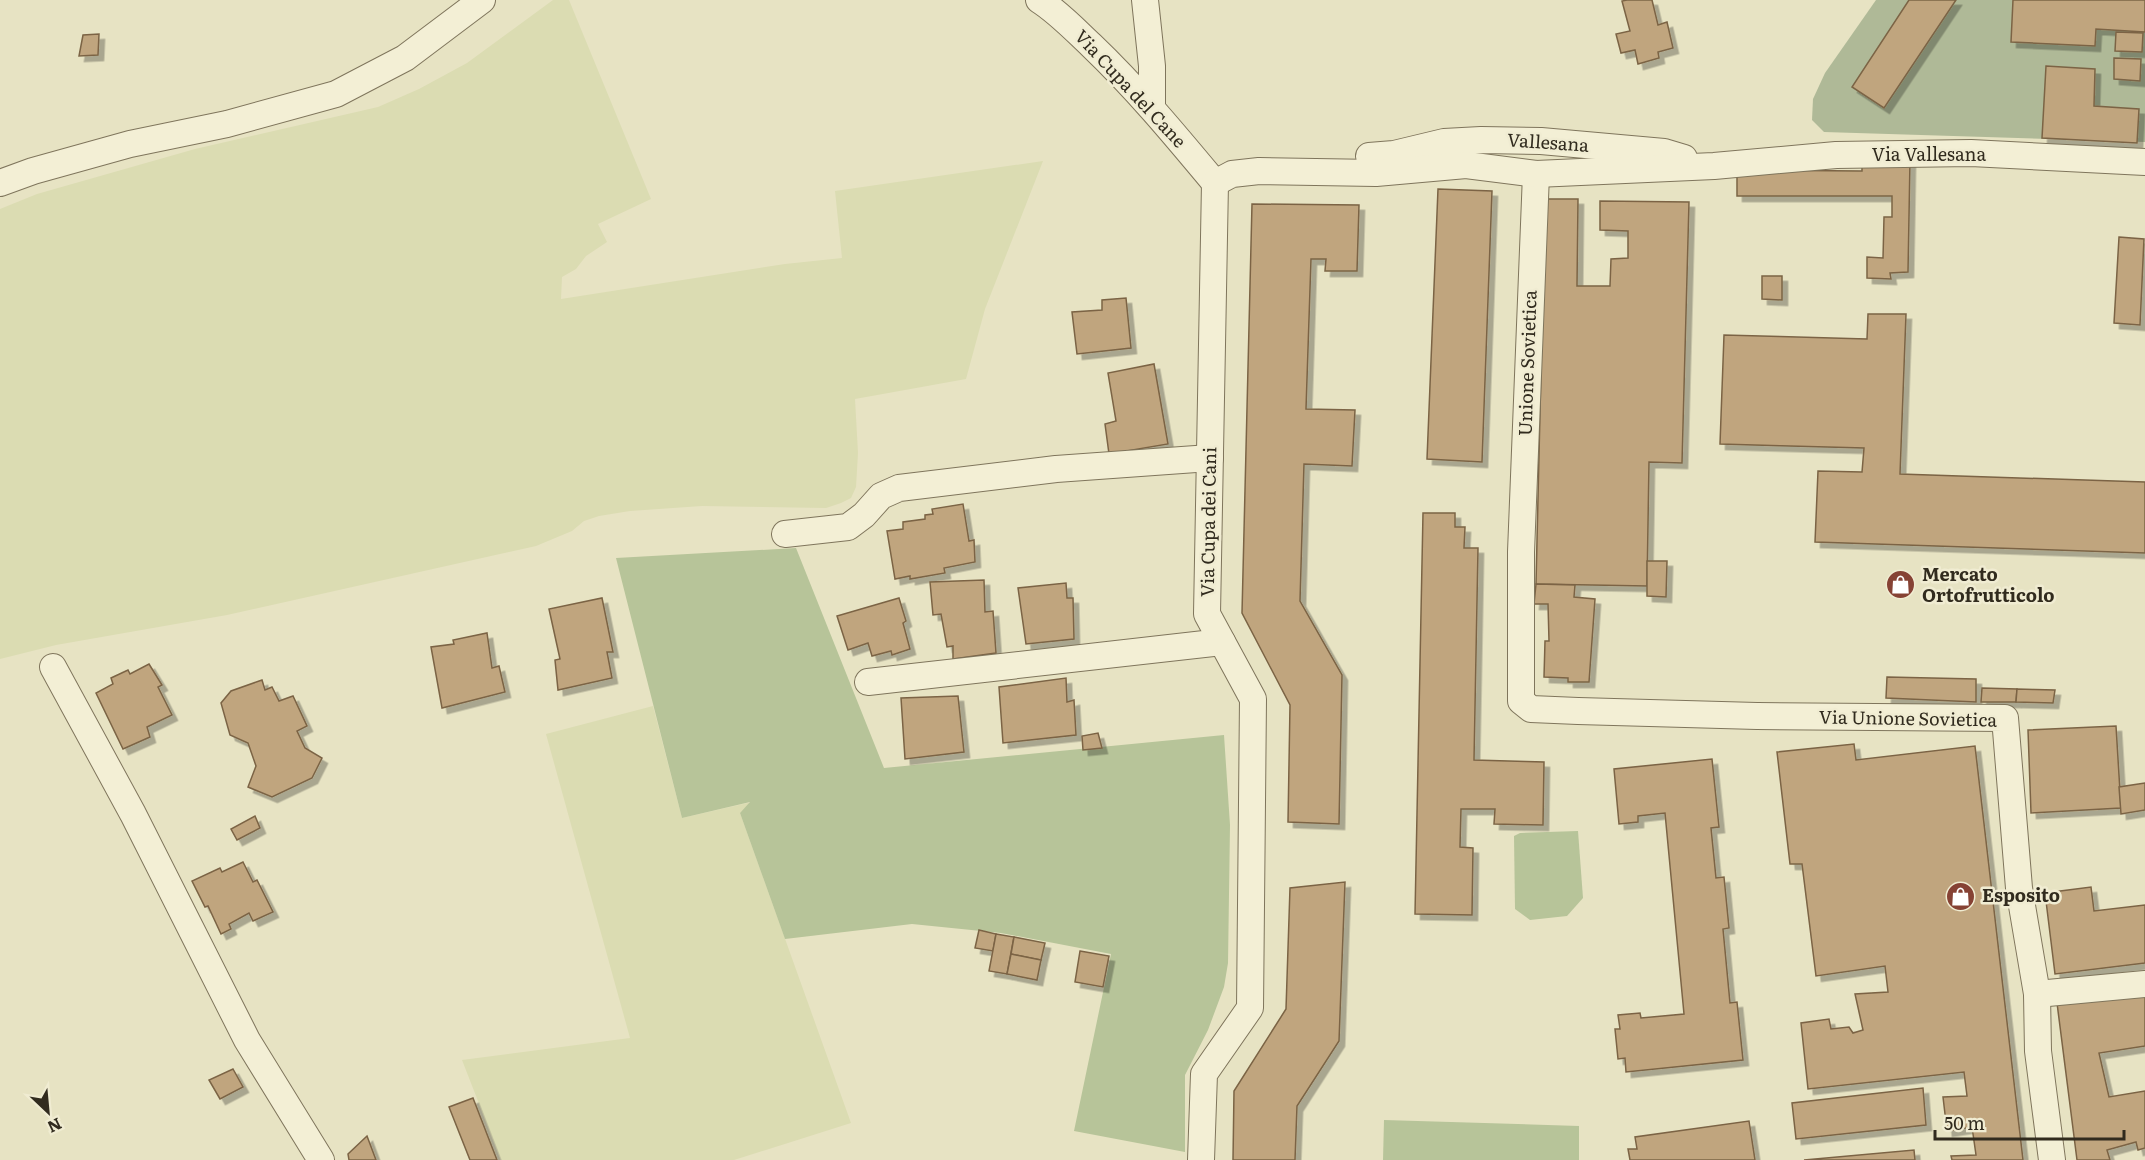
<svg xmlns="http://www.w3.org/2000/svg" width="2145" height="1160" viewBox="0 0 2145 1160" font-family="Literata,serif">
  <style>
    .farmland { fill: #dbdcb2 }
    .green { fill: #b7c499 }
    .cemetery { fill: #afb997 }
    .building { fill: #c0a57e; stroke: #7b6445; stroke-width: 1.5; filter: url(#shadow) }
    .lines { fill: none; stroke-linecap: round; stroke-linejoin: round }
    .street-casing { stroke: #7f755c; stroke-width: 28 }
    .street { stroke: #f3efd5; stroke-width: 26 }
    .labels { text-anchor: middle; stroke-width: 5; stroke-linejoin: round; paint-order: stroke }
    .street-label { font-size: 18px; fill: #312b1e; stroke: #f0ecd2 }
    .poi-label { font-size: 18px; font-weight: bold; fill: #312b1e; stroke: #f0ecd2; text-anchor: start }
  </style>
  <defs>
    <filter id="shadow"><feDropShadow dx="5.5" dy="5.5" stdDeviation="0" flood-color="#0004"/></filter>
  </defs>
  <rect width="100%" height="100%" fill="#e7e3c3"/>
  <g class="farmland">
    <path d="M553 0H569L651 199 598 224 607 242 586 256 576 269 562 277 561 299 785 264 842 258 835 191 1043 161 985 309 966 379 855 399 858 453 856 487 851 498 841 503 826 508 702 506 630 511 599 516 584 521 572 531 536 546 227 615 56 645 0 659V209L37 194 195 149 378 107 419 89 467 63Z"/>
    <path d="M653 706 682 818 752 802 740 813 851 1123 734 1160H501L462 1060 630 1038 546 734Z"/>
  </g>
  <g class="green">
    <path d="M796 548 884 768 1224 735 1230 825 1228 963 1224 987 1208 1030 1185 1075V1152L1074 1131 1111 954 1001 933 912 924 785 939 740 813 750 802 682 818 616 558Z"/>
    <path d="M1578 831 1583 898 1567 916 1530 920 1515 909 1514 836 1520 833Z"/>
    <path d="M1384 1120 1579 1126V1160H1383Z"/>
  </g>
  <path class="cemetery" d="M1876 0H2145V142L1824 132 1812 120 1813 99 1825 73Z"/>
  <g class="building">
    <path d="M1627 0H1652L1658 25 1667 22 1673 48 1658 52 1659 58 1638 64 1635 50 1621 53 1616 34 1630 31 1622 1Z"/>
    <path d="M1909 0H1956L1884 108 1852 87Z"/>
    <path d="M2013 0H2145V32L2096 29 2095 46 2011 42Z"/>
    <path d="M2116 32 2143 33 2142 52 2115 51Z"/>
    <path d="M99 34 98 55 79 56 83 35Z"/>
    <path d="M2114 58 2141 59 2140 81 2114 79Z"/>
    <path d="M2046 66 2095 69 2094 106 2139 109 2137 143 2042 138Z"/>
    <path d="M1862 159 1910 160 1908 272 1890 273 1891 279 1867 278V257L1883 258 1884 217H1892V196H1737V170L1862 171Z"/>
    <path d="M1438 189 1492 191 1482 462 1427 459Z"/>
    <path d="M1545 199H1578L1577 286H1610L1611 259 1628 258V231L1600 230V201L1689 202 1682 463 1649 462 1647 586 1536 584Z"/>
    <path d="M1252 204 1359 205 1357 271H1325L1326 259H1311L1306 409 1355 410 1352 466 1304 464 1300 601 1342 675 1339 824 1288 822 1290 705 1242 613Z"/>
    <path d="M2119 237 2144 239 2140 325 2114 323Z"/>
    <path d="M1762 276H1782V300L1762 299Z"/>
    <path d="M1126 298 1131 348 1077 354 1072 312 1102 310V300Z"/>
    <path d="M1868 314H1906L1900 474 2145 482V553L1815 542 1818 471 1862 472 1864 448 1720 444 1724 335 1867 339Z"/>
    <path d="M1154 364 1168 444 1109 454 1105 424 1116 421 1108 373Z"/>
    <path d="M963 504 969 541 974 540 975 562 944 568 945 573 910 579V576L895 579 887 531 903 529V522L925 519V515L933 514 932 509Z"/>
    <path d="M1423 513H1455V527H1465L1464 548H1478L1474 760 1544 762 1543 825 1494 824 1495 809H1461L1460 847 1473 848 1472 915 1415 914Z"/>
    <path d="M1647 561H1667L1666 597 1647 596Z"/>
    <path d="M984 580 985 612 993 611 996 653 953 659V646L947 647 941 614 933 615 930 582Z"/>
    <path d="M1066 583 1067 598H1073L1074 639 1026 644 1018 588Z"/>
    <path d="M1536 584 1575 585 1574 597 1595 599 1589 682H1568V678L1544 677 1545 641H1549L1548 604H1534Z"/>
    <path d="M602 598 613 652H607L612 678 558 690 555 660 560 659 549 609Z"/>
    <path d="M899 598 906 621 903 623 910 649 892 655 891 651 872 656 868 643 848 650 837 616Z"/>
    <path d="M487 633 492 668 499 666 505 692 442 708 431 647 454 644 453 640Z"/>
    <path d="M149 664 162 685 158 687 172 715 147 727 150 737 123 749 96 693 113 684 111 678 128 670 130 674Z"/>
    <path d="M1887 677 1976 679V702L1886 698Z"/>
    <path d="M1066 678 1067 702 1074 700 1076 735 1003 743 999 687Z"/>
    <path d="M262 680 265 690 272 687 279 701 293 696 307 726 297 731 305 748 322 758 312 778 272 797 248 787 256 766 248 743 230 735 221 703 231 691Z"/>
    <path d="M1982 688 2017 689 2016 702H1981Z"/>
    <path d="M2017 689 2055 690 2053 703 2016 702Z"/>
    <path d="M958 696 964 752 905 759 901 698Z"/>
    <path d="M2116 726 2121 808 2031 813 2028 730Z"/>
    <path d="M1098 733 1102 748 1083 750 1082 736Z"/>
    <path d="M1854 744 1856 760 1975 746 2023 1160H1952L1951 1156 1976 1155 1972 1127 1947 1131 1943 1097 1967 1096 1964 1072 1808 1089 1801 1023 1829 1019 1831 1029 1849 1027 1853 1033 1863 1030 1855 994 1888 992 1885 966 1816 976 1802 864H1790L1777 752Z"/>
    <path d="M1712 759 1719 827 1711 828 1716 878 1724 877 1729 928 1723 929 1730 1003 1737 1002 1743 1060 1626 1072 1625 1058 1618 1059 1615 1029H1620L1618 1015 1640 1013 1641 1018 1684 1014 1665 813 1638 816V822L1619 824 1614 769Z"/>
    <path d="M2145 783V810L2121 814 2119 787Z"/>
    <path d="M255 816 260 828 237 840 231 829Z"/>
    <path d="M243 862 253 882 257 880 273 912 253 921 249 913 229 924 231 929 221 934 208 906 205 907 192 881 220 868 222 872Z"/>
    <path d="M1345 882 1339 1041 1297 1106 1295 1160H1233L1234 1091 1286 1009 1290 888Z"/>
    <path d="M2091 887 2094 911 2145 905V963L2055 974 2045 893Z"/>
    <path d="M979 930 996 934 993 951 975 948Z"/>
    <path d="M996 934 1014 937 1007 974 989 971Z"/>
    <path d="M1014 937 1045 943 1041 960 1011 954Z"/>
    <path d="M1080 951 1109 956 1103 987 1075 982Z"/>
    <path d="M1011 954 1041 960 1037 980 1007 974Z"/>
    <path d="M2145 993V1046L2099 1053 2109 1097 2145 1091V1148L2138 1150 2136 1142 2107 1150 2110 1160H2077L2057 1003Z"/>
    <path d="M233 1069 243 1087 220 1099 209 1080Z"/>
    <path d="M1923 1088 1926 1125 1796 1139 1792 1103Z"/>
    <path d="M473 1098 497 1160H470L449 1107Z"/>
    <path d="M1749 1121 1755 1160H1630L1628 1149H1637L1635 1137Z"/>
    <path d="M367 1136 376 1160H349L348 1154Z"/>
    <path d="M1914 1150 1915 1160H1804Z"/>
  </g>
  <g class="lines">
    <defs>
      <g id="street">
        <path d="M1039 0C1058 12 1075 30 1091 45 1136 88 1175 135 1215 183"/>
        <path d="M1145 0 1152 66V107"/>
        <path d="M1369 156 1394 154 1444 142 1481 140 1541 141 1664 152 1684 158"/>
        <path d="M1536 174 1521 552V701L1531 709 1578 711 1757 716 2005 718 2019 888 2037 994 2038 1051 2052 1160"/>
        <path d="M0 183 33 171 130 144 227 124 336 94 405 58 482 0"/>
        <path d="M1215 183 1232 174 1259 171 1376 173 1466 165 1536 174 1714 166 1836 155 1971 153 2145 162"/>
        <path d="M785 534 848 527 864 515 881 496 899 488 1056 469 1210 458"/>
        <path d="M53 667 133 814 247 1040 321 1160"/>
        <path d="M868 682 1222 642"/>
        <path d="M2037 994 2145 984"/>
        <path d="M1201 1160 1204 1074 1250 1008 1253 699 1207 614 1215 183"/>
      </g>
    </defs>
    <use href="#street" class="street-casing"/>
    <use href="#street" class="street"/>
  </g>
  <defs>
    <symbol id="shop-disc" viewBox="-11 -11 22 22"><circle r="9.5" fill="#864234" stroke="#f0ecd2"/><path d="M-5-2.5h2.3a2.7 3.5 0 0 1 5.4 0H5L5.5 6h-11ZM-1.5-2.5h3a1.5 2.3 0 0 0-3 0Z" fill="#fff"/></symbol>
  </defs>
  <g fill-rule="evenodd">
    <use href="#shop-disc" x="1884" y="568" width="33" height="33"/>
    <use href="#shop-disc" x="1944" y="880" width="33" height="33"/>
  </g>
  <g class="labels">
    <g class="street-label">
      <text transform="translate(1130 89) rotate(47)" y="6">Via Cupa del Cane</text>
      <text transform="translate(1548 143) rotate(4)" y="6">Vallesana</text>
      <text x="1929" y="161">Via Vallesana</text>
      <text transform="translate(1528 363) rotate(-88)" y="6">Unione Sovietica</text>
      <text transform="translate(1209 522) rotate(-89)" y="6">Via Cupa dei Cani</text>
      <text transform="translate(1908 719) rotate(1)" y="6">Via Unione Sovietica</text>
    </g>
    <g class="poi-label">
      <text x="1922" y="581">Mercato<tspan x="1922" dy="21">Ortofrutticolo</tspan></text>
      <text x="1982" y="902">Esposito</text>
    </g>
  </g>
  <g transform="translate(48 1112) rotate(154)" stroke="#f0ecd2" stroke-width="4.5" paint-order="stroke">
  <path d="M0-4.5L10 22L0 15L-10 22Z" fill="#312b1e"/>
  <text y="-9" font-size="16" font-weight="bold" text-anchor="middle" fill="#312b1e">N</text>
  </g>
  <path d="M1935 1130v9h189v-9" fill="none" stroke="#312b1e" stroke-width="3"/>
  <text x="1944" y="1130" font-size="18" fill="#312b1e" stroke="#f0ecd2" stroke-width="4.5" paint-order="stroke">50 m</text>
</svg>
